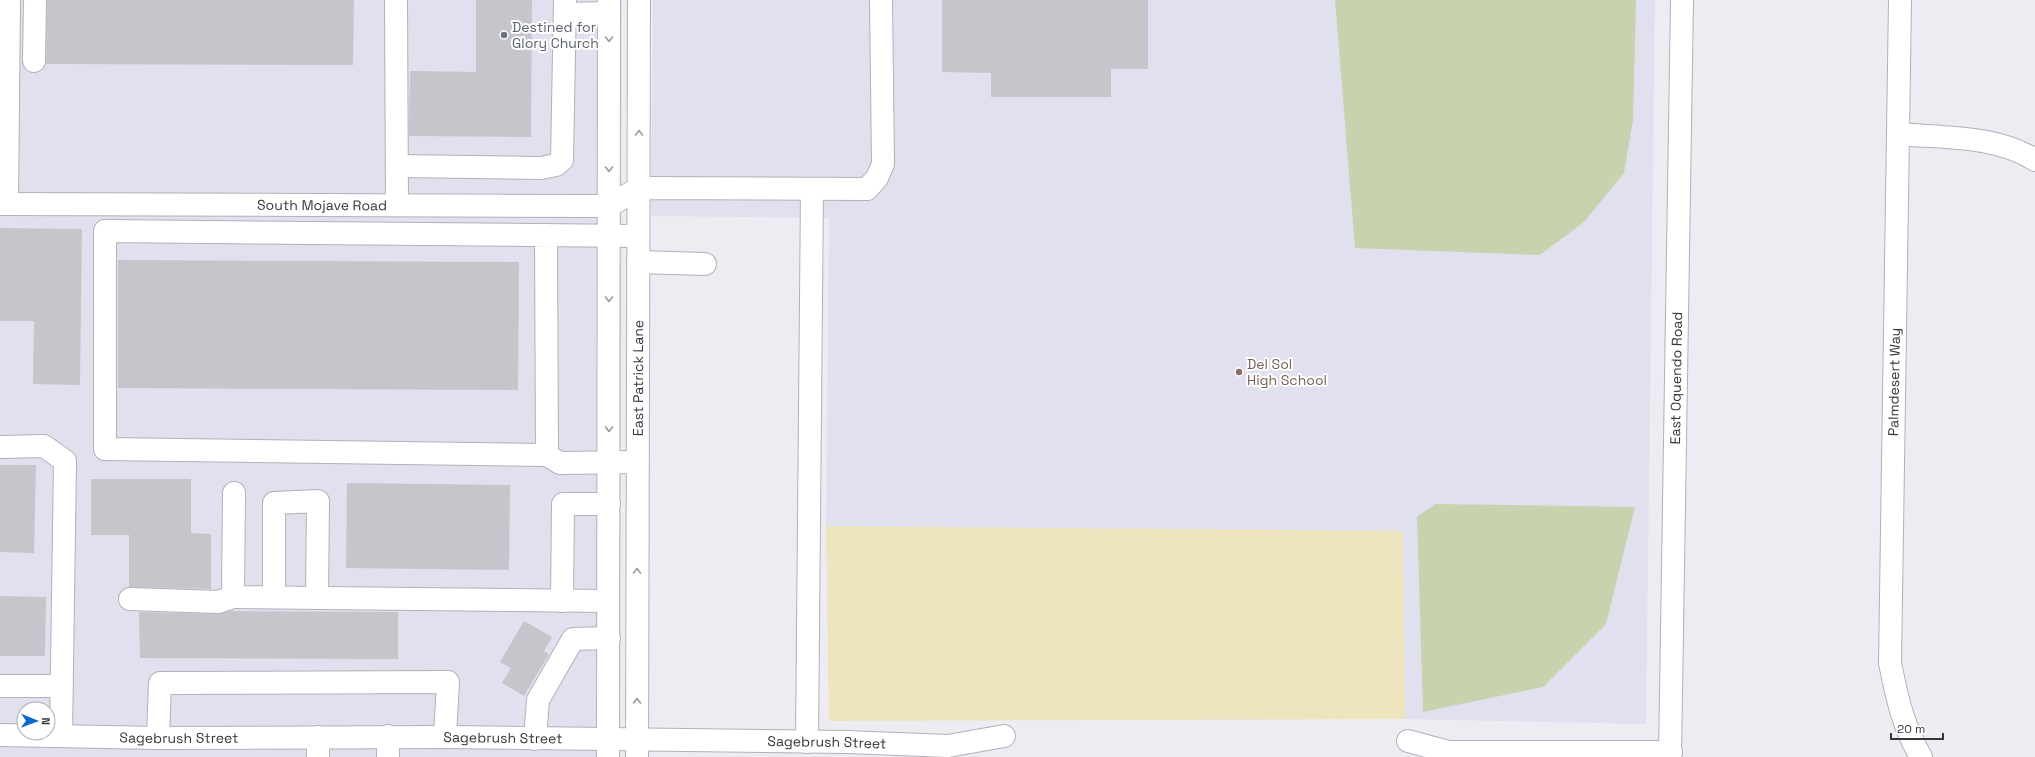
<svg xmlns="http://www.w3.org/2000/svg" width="2035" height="757" viewBox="0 0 2035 757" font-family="'Space Grotesk',sans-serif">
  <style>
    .built { fill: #e1e0ee; fill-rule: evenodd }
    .green { fill: #c9d2ae }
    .sand { fill: #eee4be }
    .building { fill: #c5c5cb }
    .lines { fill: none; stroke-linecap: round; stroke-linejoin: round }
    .minor-casing { stroke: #b1b1b7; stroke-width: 24 }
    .major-casing { stroke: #b1b1b7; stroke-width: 24 }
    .minor { stroke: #fff; stroke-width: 22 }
    .major { stroke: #fff; stroke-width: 22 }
    .oneway { stroke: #9b9a9c }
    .worship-dot { fill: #6b7280; stroke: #fff; stroke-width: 1.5 }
    .education-dot { fill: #8d6e63; stroke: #fff; stroke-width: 1.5 }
    .labels { text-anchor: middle; stroke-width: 4; stroke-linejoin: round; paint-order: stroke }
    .worship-label { font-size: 14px; fill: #5b616d; stroke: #fff; text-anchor: start }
    .street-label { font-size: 14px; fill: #373639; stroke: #fff }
    .education-label { font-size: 14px; fill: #785e54; stroke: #fff; text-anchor: start }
  </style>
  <rect width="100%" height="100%" fill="#edecf3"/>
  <g class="built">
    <path d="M0 0H622L620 724 619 740 615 757H0ZM24 709H48V733H24Z"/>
    <path d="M653 0H1655L1646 724 1405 719 1403 531 826 526 829 218 651 216Z"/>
  </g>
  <g class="green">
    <path d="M1335 0H1636L1633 120 1624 173 1584 222 1540 255 1355 248Z"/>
    <path d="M1435 504 1635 507 1606 624 1543 687 1423 712 1417 517Z"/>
  </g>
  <path class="sand" d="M826 526 1403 531 1405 719 829 721Z"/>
  <g class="building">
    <path d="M47 0H354L353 65 46 64Z"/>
    <path d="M476 0H532L531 137 409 136 410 71 476 72Z"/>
    <path d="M942 0H1148V69H1111V97H991V73L942 72Z"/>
    <path d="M0 228 82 229 80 385 33 384 34 321H0Z"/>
    <path d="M118 260 519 262 518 390 118 388Z"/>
    <path d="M0 465H36L34 553 0 552Z"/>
    <path d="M91 479H191V533L211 534V589L129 587V535H91Z"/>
    <path d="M347 483 510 485 509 570 346 568Z"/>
    <path d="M0 596 46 597 45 656H0Z"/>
    <path d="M230 611 398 612V659L140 658 139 612 218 614Z"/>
    <path d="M524 621 552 637 544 651 549 654 524 696 502 683 511 668 500 662Z"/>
  </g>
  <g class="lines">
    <defs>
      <g id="minor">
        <path d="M396 0 397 205"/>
        <path d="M1900 0 1890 663C1897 698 1903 726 1921 757"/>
        <path d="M565 14 609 13"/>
        <path d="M34 61 35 0"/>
        <path d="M1898 134C1943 138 1996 135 2035 160"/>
        <path d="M397 166 541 168 556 165 562 160 565 0"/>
        <path id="s1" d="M0 204 609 206 639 188 867 189 877 178 883 164 881 0"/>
        <path d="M7 204 9 0"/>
        <path d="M546 235 547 455 105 449V231L638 236"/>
        <path d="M638 262 705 264"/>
        <path d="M0 447 44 446 65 461 61 735"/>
        <path d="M547 455 560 463 637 462"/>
        <path d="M234 493 233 597 608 601"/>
        <path d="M274 597V503L318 501 317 598"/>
        <path d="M130 599 218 602 233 597"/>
        <path d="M562 601 563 504H609"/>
        <path d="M0 686H62"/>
        <path id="s2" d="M0 735 158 738 445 737 847 742 948 746 1004 736"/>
        <path d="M318 737V757"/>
        <path d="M158 738 160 683 448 682 445 737"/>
        <path d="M535 739 538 700 573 639 609 638"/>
        <path d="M1408 741 1449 752H1671"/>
        <path d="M807 742 812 189"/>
        <path d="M388 757V736"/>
        <path id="s3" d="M1670 757 1682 0"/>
      </g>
      <g id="major">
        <path d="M608 757 609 0"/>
        <path id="s4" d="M637 757 639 0"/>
      </g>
    </defs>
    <use href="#minor" class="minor-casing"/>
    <use href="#major" class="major-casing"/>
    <use href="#minor" class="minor"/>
    <use href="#major" class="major"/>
  </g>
  <defs><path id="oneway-chevron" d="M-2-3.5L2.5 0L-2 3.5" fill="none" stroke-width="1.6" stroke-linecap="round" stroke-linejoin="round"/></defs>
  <g class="oneway">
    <use href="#oneway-chevron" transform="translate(609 39) rotate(90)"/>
    <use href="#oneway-chevron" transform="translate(639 133) rotate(-90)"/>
    <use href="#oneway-chevron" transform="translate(609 169) rotate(90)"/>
    <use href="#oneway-chevron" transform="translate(609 299) rotate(90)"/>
    <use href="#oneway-chevron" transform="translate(609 429) rotate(90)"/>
    <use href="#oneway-chevron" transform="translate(637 571) rotate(-90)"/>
    <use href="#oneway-chevron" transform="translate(637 701) rotate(-90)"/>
  </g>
  <circle class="worship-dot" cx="504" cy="35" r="4"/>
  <circle class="education-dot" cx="1239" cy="372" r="4"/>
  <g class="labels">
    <g class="worship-label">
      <text x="512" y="32">Destined for<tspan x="512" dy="16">Glory Church</tspan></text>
    </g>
    <g class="street-label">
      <text dy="5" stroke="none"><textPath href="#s1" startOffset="322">South Mojave Road</textPath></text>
      <text dy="5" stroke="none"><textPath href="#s4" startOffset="379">East Patrick Lane</textPath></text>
      <text dy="5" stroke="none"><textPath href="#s3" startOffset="379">East Oquendo Road</textPath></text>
      <text transform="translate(1894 382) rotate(-89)" y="5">Palmdesert Way</text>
      <text dy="5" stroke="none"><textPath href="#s2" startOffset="179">Sagebrush Street</textPath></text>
      <text dy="5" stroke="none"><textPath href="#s2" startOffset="503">Sagebrush Street</textPath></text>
      <text dy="5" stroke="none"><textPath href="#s2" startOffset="827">Sagebrush Street</textPath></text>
    </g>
    <g class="education-label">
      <text x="1247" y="369">Del Sol<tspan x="1247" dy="16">High School</tspan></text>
    </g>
  </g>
  <g transform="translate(36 721) rotate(91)"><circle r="19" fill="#ffffff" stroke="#afafb0"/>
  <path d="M0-3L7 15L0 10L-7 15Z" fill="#0b67d0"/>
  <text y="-6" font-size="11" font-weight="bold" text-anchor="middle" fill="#373639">N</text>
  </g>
  <path d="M1891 733v6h52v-6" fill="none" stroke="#373639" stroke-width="2"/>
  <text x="1897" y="733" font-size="12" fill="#373639" stroke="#ffffff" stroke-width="3" paint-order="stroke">20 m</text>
</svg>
